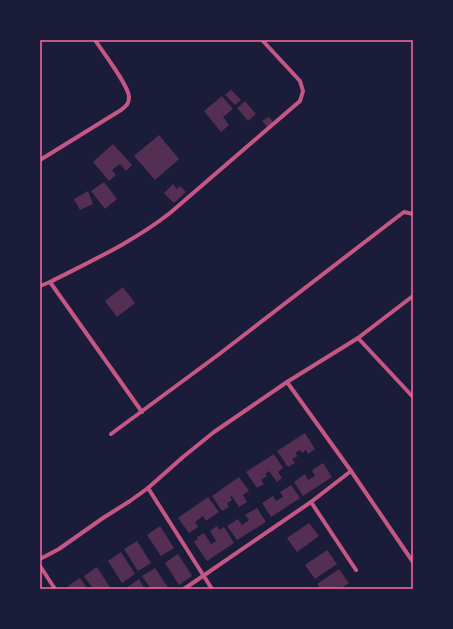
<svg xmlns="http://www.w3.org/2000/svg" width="453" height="629" viewBox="0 0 453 629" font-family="'Alegreya Sans',sans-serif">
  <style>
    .building { fill: #542f53 }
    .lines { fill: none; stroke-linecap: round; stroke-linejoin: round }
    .minor { stroke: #c65784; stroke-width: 4 }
    .neatline { fill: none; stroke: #ff6b9d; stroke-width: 1.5 }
  </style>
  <rect width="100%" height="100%" fill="#1b1b3a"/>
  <g class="building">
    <path d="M231 90 241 100 235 105 225 95Z"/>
    <path d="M222 96 233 109 223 117 229 125 221 132 204 111Z"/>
    <path d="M245 101 256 114 248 121 237 108Z"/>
    <path d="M269 117 273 122 267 127 262 121Z"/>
    <path d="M159 135 179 159 155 180 134 156Z"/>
    <path d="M113 144 132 165 126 171 120 164 112 170 116 175 109 181 93 162Z"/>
    <path d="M104 182 117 199 105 209 91 191Z"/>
    <path d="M173 184 177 189 180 186 186 192 174 203 164 193Z"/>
    <path d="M88 191 93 204 80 210 74 199Z"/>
    <path d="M123 287 135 303 117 317 105 301Z"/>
    <path d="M305 433 315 449 308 454 306 450 302 453 300 450 295 453 298 456 292 459 295 463 288 467 277 451Z"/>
    <path d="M274 454 283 468 278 472 282 478 277 482 269 471 265 474 267 476 261 480 264 484 257 488 246 472Z"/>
    <path d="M323 463 332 477 303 496 294 482 305 474 308 480 315 476 312 470Z"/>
    <path d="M239 477 249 491 243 495 247 502 239 507 232 496 230 497 232 500 227 503 229 507 222 511 212 496Z"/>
    <path d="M291 485 300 498 271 517 262 503 273 496 276 501 283 497 280 492Z"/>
    <path d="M208 497 219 512 206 521 203 516 195 522 198 527 189 533 178 518Z"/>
    <path d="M257 508 266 522 237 540 227 526 238 519 242 525 249 520 245 515Z"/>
    <path d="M309 523 319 536 297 552 287 538Z"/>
    <path d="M160 526 174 548 161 556 147 535Z"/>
    <path d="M217 526 220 530 224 527 234 543 207 561 194 542 198 539 197 537 204 533 211 544 216 541 210 531Z"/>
    <path d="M137 541 151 563 138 571 124 549Z"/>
    <path d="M327 550 337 564 315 579 305 565Z"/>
    <path d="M121 552 135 574 122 583 108 561Z"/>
    <path d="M178 554 192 576 179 585 165 563Z"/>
    <path d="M97 567 111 589H93L84 576Z"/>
    <path d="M155 568 169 589H151L142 576Z"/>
    <path d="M339 569 349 583 340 589H321L317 584Z"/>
    <path d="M80 578 88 589H70L68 586Z"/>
    <path d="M139 579 145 589H127L126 588Z"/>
  </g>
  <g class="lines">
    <g class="minor">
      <path d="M40 160 121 110C126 106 129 104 129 97 129 86 102 51 95 40"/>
      <path d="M50 282 142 412"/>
      <path d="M40 286 50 282C91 261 133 242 170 213L300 101 303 91 300 81 262 40"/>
      <path d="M358 338 413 397"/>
      <path d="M287 382 351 471 413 562"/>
      <path d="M111 434 218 355 396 218 404 212 413 214"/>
      <path d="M148 488 212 589"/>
      <path d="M311 502 356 570"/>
      <path d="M40 559 59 549 103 518 130 501 148 488 183 457 214 432 287 382 358 338 413 296"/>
      <path d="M40 566 55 589"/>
      <path d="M184 589 311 502 351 471"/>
    </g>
  </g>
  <rect width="453" height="629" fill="none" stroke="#1b1b3a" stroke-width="82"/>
  <rect x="41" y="41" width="371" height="547" class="neatline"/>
</svg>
